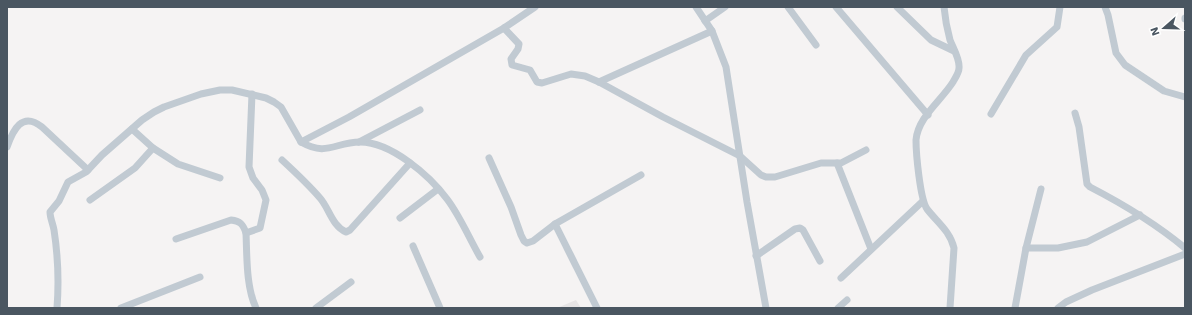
<svg xmlns="http://www.w3.org/2000/svg" width="1192" height="315" viewBox="0 0 1192 315" font-family="'Work Sans',sans-serif">
  <style>
    .education { fill: #e6e4e5 }
    .lines { fill: none; stroke-linecap: round; stroke-linejoin: round }
    .street { stroke: #c1cad2; stroke-width: 7 }
  </style>
  <rect width="100%" height="100%" fill="#f5f3f3"/>
  <path class="education" d="M576 300 581 308H557Z"/>
  <g class="lines">
    <g class="street">
      <path d="M696 7 712 31 726 67 747 202 766 308"/>
      <path d="M788 7 816 45"/>
      <path d="M836 7 928 115"/>
      <path d="M897 7 931 40 954 51"/>
      <path d="M944 7C945 18 947 29 950 40 953 48 960 59 959 68 959 73 955 78 953 82 941 101 918 117 916 140 916 153 920 199 927 209 937 222 950 231 954 248L950 308"/>
      <path d="M1105 7 1108 15 1116 53 1125 65 1164 91 1185 97"/>
      <path d="M1185 19V18"/>
      <path d="M705 21 725 7"/>
      <path d="M504 28 519 44 518 49 511 59 512 65 530 70 537 82 542 83 571 74 585 76 599 82 663 117 740 156 761 175 766 177H775L821 163H841L866 150"/>
      <path d="M599 82 712 31"/>
      <path d="M1075 113 1079 127 1087 184 1090 187C1123 204 1156 224 1185 248"/>
      <path d="M991 114 1026 55 1057 27 1060 7"/>
      <path d="M132 129 153 148 178 164 220 178"/>
      <path d="M301 142C327 157 335 142 360 142 391 142 429 175 447 199 460 216 469 238 480 257"/>
      <path d="M359 142 420 110"/>
      <path d="M7 147C13 130 22 111 42 127L88 170"/>
      <path d="M489 158 511 207 521 235 524 241 527 243 533 241 555 224 641 175"/>
      <path d="M282 160C295 172 308 184 320 198 329 208 332 226 346 232L350 230 410 163"/>
      <path d="M837 163 871 249"/>
      <path d="M90 200 135 168 153 148"/>
      <path d="M400 218 438 189"/>
      <path d="M555 224 597 308"/>
      <path d="M246 233 260 228 266 200 262 190 253 178 249 167 252 94"/>
      <path d="M176 239 231 220C240 221 243 224 246 233 247 256 246 287 256 308"/>
      <path d="M413 246 440 308"/>
      <path d="M1026 248H1058L1087 242 1140 215"/>
      <path d="M756 256 795 229 800 228 803 230 820 261"/>
      <path d="M841 278 923 201"/>
      <path d="M57 308C59 282 58 256 54 230 53 224 50 218 50 212L59 201 68 182 86 172 102 155 142 120 154 112 164 107 201 94 220 90H232L266 98 274 102 281 107 301 142 349 117 504 28 535 7"/>
      <path d="M121 308 200 277"/>
      <path d="M316 308 351 282"/>
      <path d="M838 308 847 300"/>
      <path d="M1015 308 1026 248 1041 189"/>
      <path d="M1058 308 1066 302 1092 290 1185 254"/>
    </g>
  </g>
  <rect width="1192" height="315" fill="none" stroke="#4a5661" stroke-width="16"/>
  <g transform="translate(1164 28) rotate(250)" stroke="#ffffff" stroke-width="3" paint-order="stroke">
  <path d="M0-3L7 15L0 10L-7 15Z" fill="#4a5661"/>
  <text y="-6" font-size="11" font-weight="bold" text-anchor="middle" fill="#4a5661">N</text>
  </g>
</svg>
